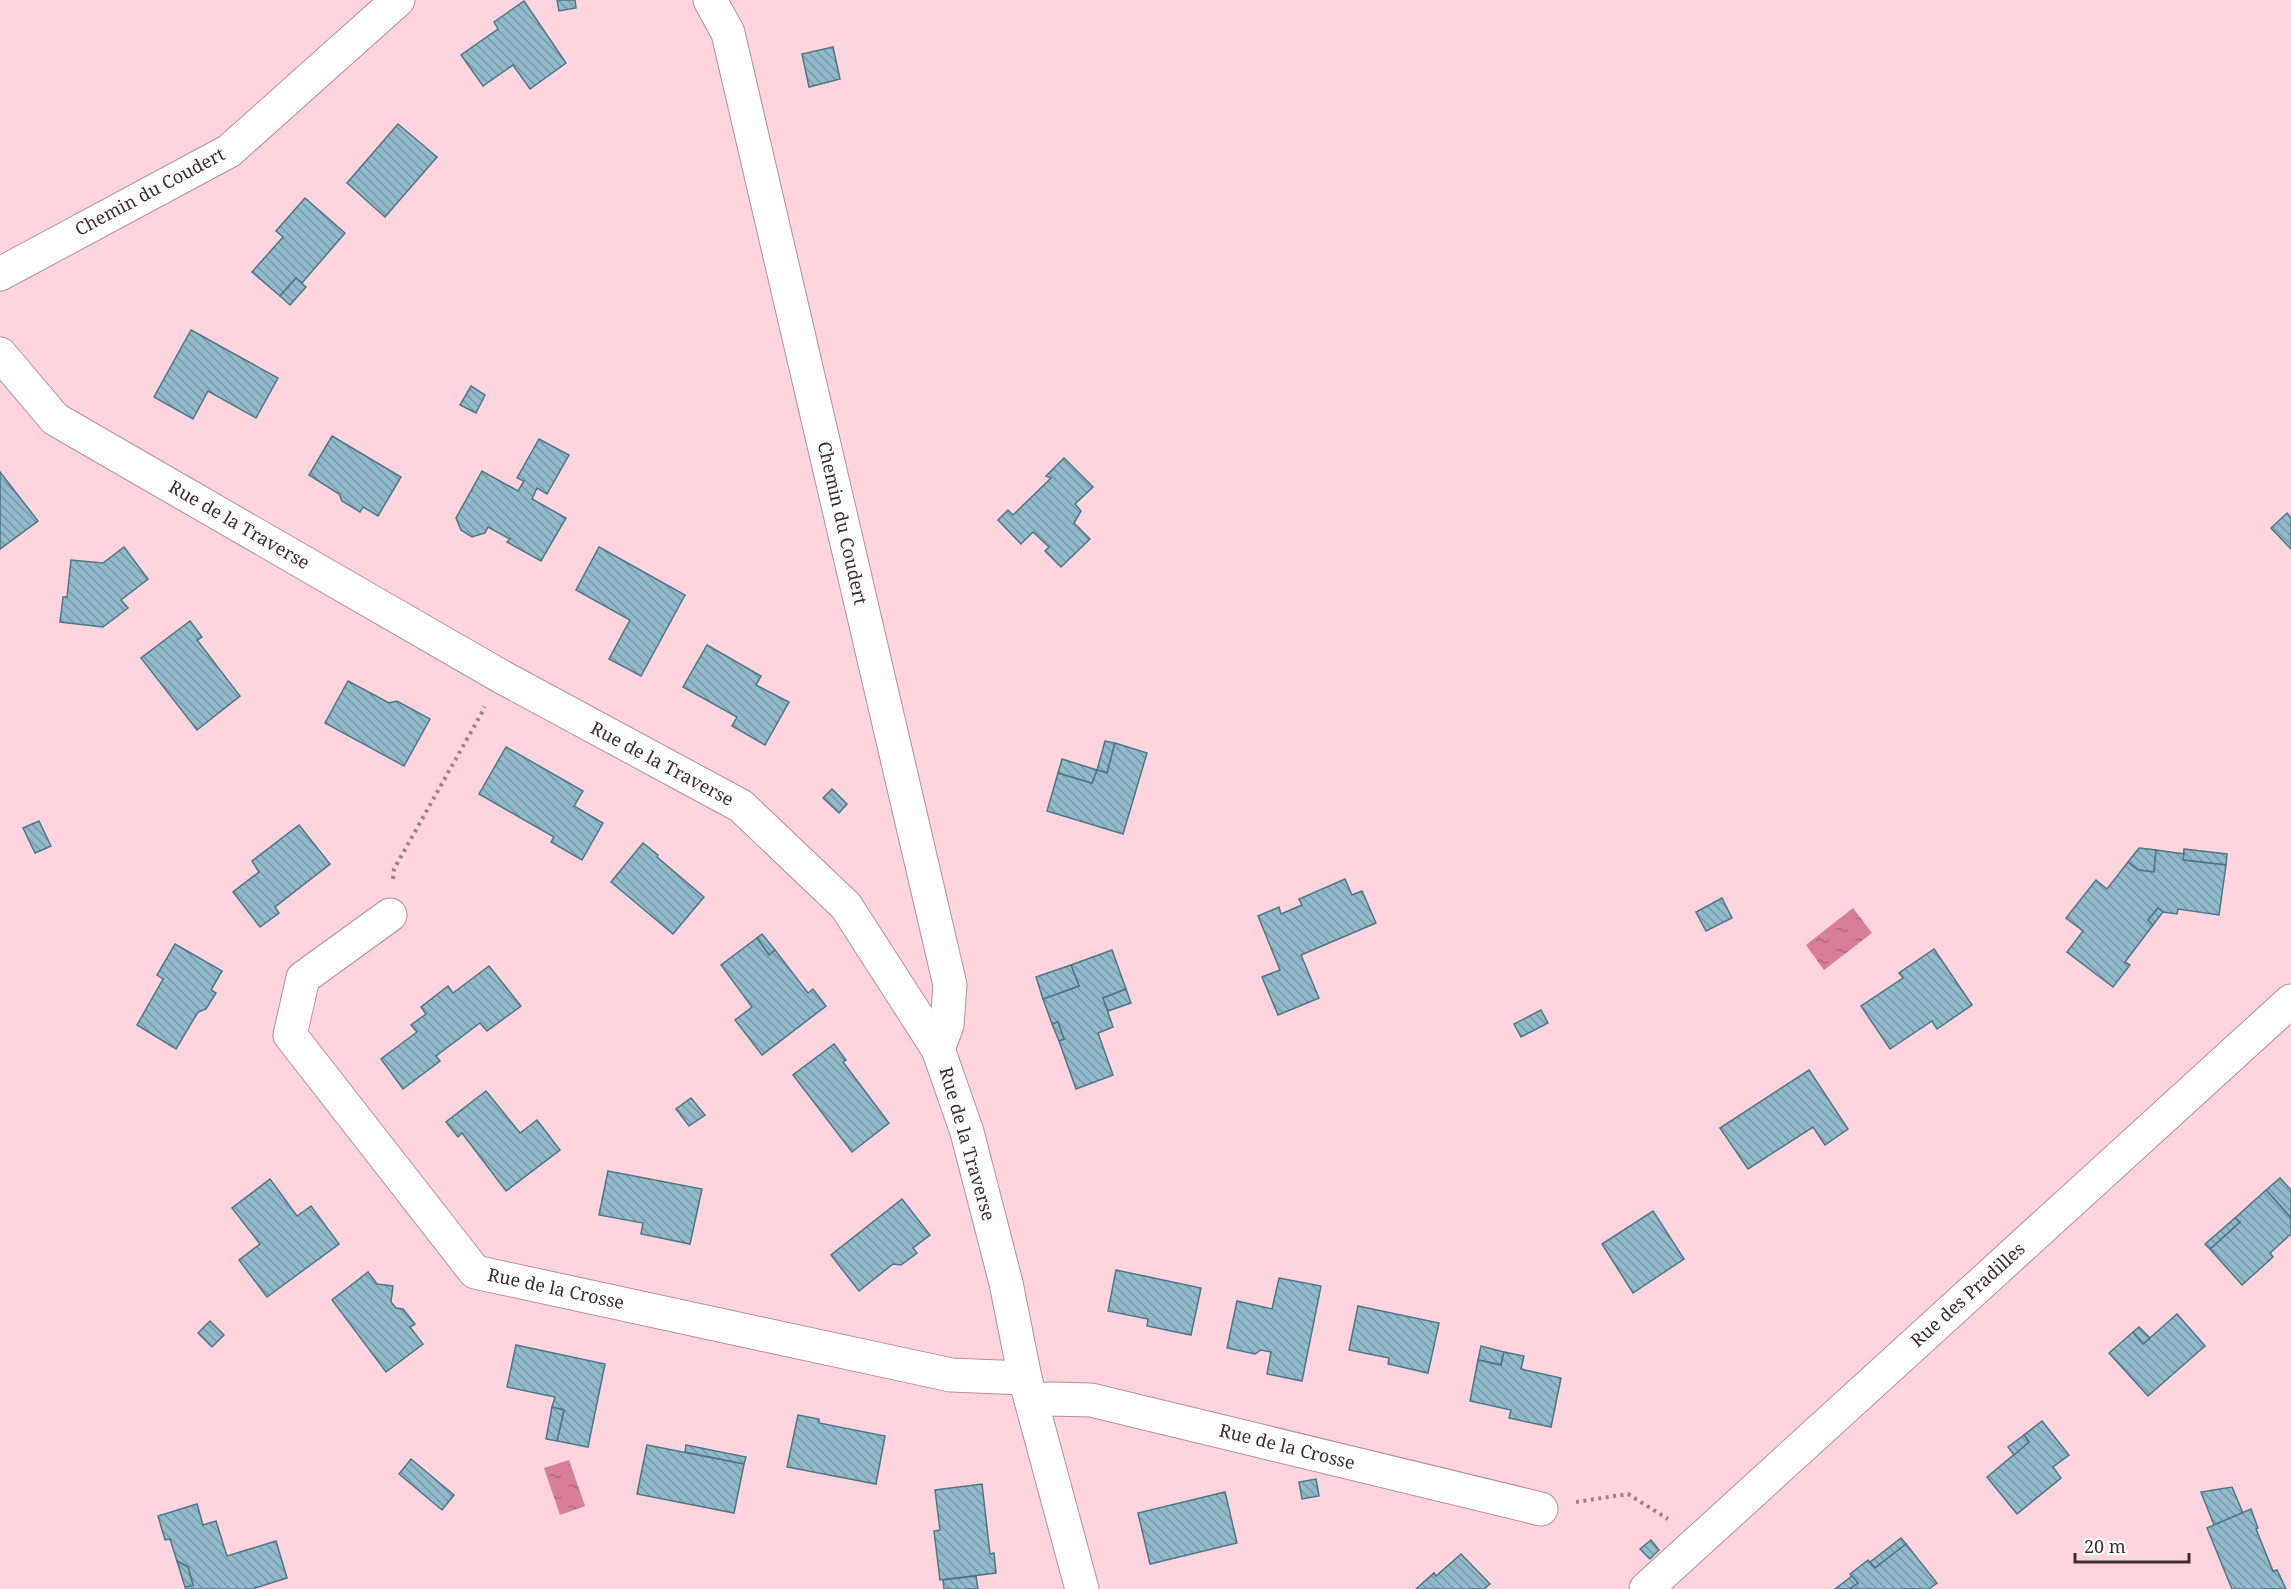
<svg xmlns="http://www.w3.org/2000/svg" width="2291" height="1589" viewBox="0 0 2291 1589" font-family="'Noto Serif',serif">
  <style>
    .water { fill: url(#water-ripples) }
    .building { fill: url(#building-back-hatch); stroke: #4f7685; stroke-width: 1.5 }
    .lines { fill: none; stroke-linecap: round; stroke-linejoin: round }
    .street-casing { stroke: #b68f9a; stroke-width: 35 }
    .path { stroke: #9e8188; stroke-width: 4; stroke-dasharray: 3 4.5; stroke-linecap: butt }
    .street { stroke: #fff; stroke-width: 33 }
    .labels { text-anchor: middle; stroke-width: 6; stroke-linejoin: round; paint-order: stroke }
    .street-label { font-size: 18px; fill: #3e2e32; stroke: #fff }
  </style>
  <defs>
    <pattern id="water-ripples" width="26" height="14" patternUnits="userSpaceOnUse" patternTransform="scale(1.5)"><rect width="26" height="14" fill="#d87e9b"/><path d="M2 4q2-2 4 0t4 0M15 11q2-2 4 0t4 0" fill="none" stroke="#b1687f"/></pattern>
    <pattern id="building-back-hatch" width="6" height="6" patternUnits="userSpaceOnUse" patternTransform="scale(1.5)"><rect width="6" height="6" fill="#91bbca"/><path d="M-1 5l2 2M0 0l6 6M5-1l2 2" fill="none" stroke="#7898a5"/></pattern>
  </defs>
  <rect width="100%" height="100%" fill="#fed4df"/>
  <g class="water">
    <path d="M1853 908 1872 933 1824 970 1806 945Z"/>
    <path d="M569 1460 585 1506 560 1515 544 1468Z"/>
  </g>
  <g class="building">
    <path d="M557 0H575L576 8 559 11Z"/>
    <path d="M524 1 566 63 530 89 513 65 483 86 461 55 498 29 494 22Z"/>
    <path d="M833 47 840 79 809 87 802 54Z"/>
    <path d="M398 124 437 157 385 217 347 183Z"/>
    <path d="M305 198 345 233 302 283 296 278 280 296 252 272 283 237 276 231Z"/>
    <path d="M296 278 306 287 290 305 280 296Z"/>
    <path d="M191 330 278 378 256 418 208 391 193 419 154 397Z"/>
    <path d="M471 386 485 395 476 413 460 405Z"/>
    <path d="M332 436 401 477 378 516 363 507 360 512 342 501 339 494 309 475Z"/>
    <path d="M539 439 569 455 547 494 537 488 532 499 566 518 541 561 507 542 510 539 488 527 485 533 472 537 461 530 456 518 482 471 518 491 524 481 517 478Z"/>
    <path d="M1064 458 1093 487 1075 504 1081 511 1074 523 1090 539 1061 567 1045 551 1049 547 1033 532 1021 544 998 520 1008 510 1013 515 1051 478 1046 476Z"/>
    <path d="M0 472 38 521 0 549Z"/>
    <path d="M2287 513 2291 518V549L2271 528Z"/>
    <path d="M124 547 148 579 121 600 128 608 103 627 60 622 63 597H67L71 560 103 563Z"/>
    <path d="M599 547 685 595 641 676 609 659 630 620 576 590Z"/>
    <path d="M190 621 202 637 197 640 240 696 197 730 141 658Z"/>
    <path d="M707 645 761 676 756 685 789 702 765 745 732 726 737 717 683 687Z"/>
    <path d="M348 681 389 703 397 701 430 719 404 766 325 723Z"/>
    <path d="M1105 741 1115 743 1107 773 1097 770Z"/>
    <path d="M1115 743 1147 753 1123 834 1047 811 1058 773 1092 783 1097 770 1107 773Z"/>
    <path d="M506 747 583 791 574 806 603 823 582 860 551 842 554 837 479 794Z"/>
    <path d="M1062 759 1097 770 1092 783 1058 773Z"/>
    <path d="M832 789 847 804 839 813 823 798Z"/>
    <path d="M39 821 51 846 35 853 23 828Z"/>
    <path d="M299 825 330 864 275 907 279 913 260 927 233 892 259 872 252 861Z"/>
    <path d="M643 843 658 855 657 857 704 897 673 934 611 882Z"/>
    <path d="M2139 848 2156 850 2154 872 2138 870 2128 862Z"/>
    <path d="M2184 849 2227 854 2226 865 2183 860Z"/>
    <path d="M2156 850 2184 854 2183 860 2226 865 2219 915 2178 909 2177 914 2163 912 2158 908 2148 920 2153 925 2125 962 2130 965 2113 987 2067 952 2083 931 2066 918 2096 880 2107 889 2128 862 2138 870 2154 872Z"/>
    <path d="M1345 879 1352 895 1362 891 1376 923 1301 955 1319 998 1278 1015 1262 977 1280 970 1258 916 1279 907 1281 914 1302 905 1299 899Z"/>
    <path d="M1722 898 1732 918 1706 931 1696 912Z"/>
    <path d="M2158 908 2163 912 2153 925 2148 920Z"/>
    <path d="M762 934 775 950 769 955 757 938Z"/>
    <path d="M757 938 769 955 775 950 808 993 813 989 826 1006 762 1055 735 1020 752 1007 721 965Z"/>
    <path d="M175 944 222 971 211 990 216 993 206 1009 198 1012 176 1049 137 1025 163 979 157 975Z"/>
    <path d="M1934 949 1972 1005 1937 1029 1932 1021 1890 1049 1861 1006 1903 978 1899 973Z"/>
    <path d="M1112 950 1126 989 1103 998 1113 1027 1098 1033 1113 1075 1076 1089 1059 1041 1064 1039 1058 1022 1052 1024 1043 999 1079 986 1071 965Z"/>
    <path d="M1071 965 1079 986 1043 999 1036 977Z"/>
    <path d="M489 966 521 1006 487 1031 480 1023 436 1056 440 1061 403 1089 381 1059 417 1032 411 1025 426 1014 421 1007 448 986 453 993Z"/>
    <path d="M1126 989 1131 1003 1108 1011 1103 998Z"/>
    <path d="M1541 1010 1548 1023 1521 1037 1514 1024Z"/>
    <path d="M1058 1022 1064 1039 1059 1041 1052 1024Z"/>
    <path d="M834 1044 846 1060 843 1062 889 1123 852 1152 793 1075Z"/>
    <path d="M1809 1070 1848 1129 1825 1145 1813 1127 1748 1169 1720 1128Z"/>
    <path d="M486 1091 520 1133 537 1120 560 1150 506 1191 462 1133 458 1137 446 1122Z"/>
    <path d="M691 1098 705 1115 689 1126 676 1109Z"/>
    <path d="M608 1171 702 1189 690 1244 641 1234 643 1223 599 1215Z"/>
    <path d="M2280 1178 2291 1190V1218L2266 1190Z"/>
    <path d="M270 1179 297 1216 311 1206 339 1244 267 1297 239 1260 260 1244 232 1208Z"/>
    <path d="M2266 1190 2291 1218V1234L2270 1253 2273 1257 2242 1285 2210 1249 2240 1222 2235 1218Z"/>
    <path d="M902 1199 930 1235 913 1248 917 1253 901 1265 893 1264 859 1291 831 1255Z"/>
    <path d="M1653 1211 1684 1259 1633 1293 1602 1244Z"/>
    <path d="M2235 1218 2240 1222 2210 1249 2205 1244Z"/>
    <path d="M1116 1270 1201 1288 1191 1335 1147 1326 1148 1319 1108 1311Z"/>
    <path d="M368 1272 377 1284 393 1286 391 1302 396 1308 403 1309 415 1324 410 1327 423 1344 386 1372 332 1300Z"/>
    <path d="M1279 1278 1321 1286 1302 1381 1267 1374 1271 1352 1261 1350 1255 1354 1227 1348 1237 1301 1272 1309Z"/>
    <path d="M1358 1306 1439 1323 1428 1373 1388 1364 1389 1358 1349 1350Z"/>
    <path d="M2177 1314 2205 1346 2148 1396 2109 1353 2133 1332 2143 1344Z"/>
    <path d="M210 1321 224 1335 212 1347 198 1333Z"/>
    <path d="M2139 1327 2150 1338 2143 1344 2133 1332Z"/>
    <path d="M516 1345 605 1364 588 1447 557 1441 564 1410 552 1407 555 1397 507 1387Z"/>
    <path d="M1481 1346 1504 1352 1501 1365 1478 1360Z"/>
    <path d="M1504 1352 1524 1356 1521 1369 1561 1378 1551 1427 1509 1418 1511 1410 1470 1401 1478 1360 1501 1365Z"/>
    <path d="M552 1407 564 1410 557 1441 546 1439Z"/>
    <path d="M798 1415 819 1419V1423L885 1436 876 1484 787 1467Z"/>
    <path d="M2042 1421 2069 1455 2053 1467 2061 1478 2017 1514 1987 1477 2029 1442 2024 1435Z"/>
    <path d="M2024 1435 2029 1442 2014 1455 2008 1447Z"/>
    <path d="M647 1445 744 1464 734 1513 637 1494Z"/>
    <path d="M686 1445 746 1457 744 1464 685 1452Z"/>
    <path d="M411 1459 454 1495 442 1510 399 1474Z"/>
    <path d="M1316 1479 1319 1496 1302 1499 1299 1482Z"/>
    <path d="M982 1484 990 1554 994 1553 996 1573 940 1580 934 1531 940 1530 935 1490Z"/>
    <path d="M2232 1487 2243 1513 2214 1525 2201 1492Z"/>
    <path d="M1225 1492 1237 1543 1150 1564 1138 1513Z"/>
    <path d="M197 1504 203 1525 216 1521 227 1556 276 1541 287 1578 252 1589H186L185 1587 193 1585 188 1567 177 1561 170 1539 165 1540 158 1516Z"/>
    <path d="M2251 1509 2258 1528 2256 1529 2273 1571 2277 1570 2286 1589H2232L2207 1528Z"/>
    <path d="M1901 1538 1906 1544 1875 1568 1870 1562Z"/>
    <path d="M1651 1540 1659 1550 1650 1559 1640 1549Z"/>
    <path d="M1906 1544 1937 1583 1929 1589H1849L1858 1583 1850 1574 1868 1560 1875 1568Z"/>
    <path d="M1461 1554 1490 1584 1484 1589H1416L1434 1573 1436 1576Z"/>
    <path d="M177 1561 188 1567 193 1585 185 1587Z"/>
    <path d="M976 1576 978 1589H944L943 1580Z"/>
    <path d="M1852 1576 1858 1583 1849 1589H1835Z"/>
  </g>
  <g class="lines">
    <defs>
      <g id="street">
        <path d="M710 0 728 33 950 985 947 1025 938 1049"/>
        <path d="M0 274 229 151 398 0"/>
        <path d="M0 354 55 419 502 677 741 806 846 906 938 1049 967 1132 1006 1283 1025 1378 1082 1589"/>
        <path d="M390 915 303 978 290 1035 475 1272 951 1375 1025 1378"/>
        <path d="M1031 1401 1050 1399 1091 1400 1541 1509"/>
        <path d="M1646 1589 2291 1001"/>
      </g>
    </defs>
    <use href="#street" class="street-casing"/>
    <g class="path">
      <path d="M393 879 394 869 485 707"/>
      <path d="M1576 1502 1628 1494 1668 1519"/>
    </g>
    <use href="#street" class="street"/>
  </g>
  <g class="labels">
    <g class="street-label">
      <text transform="translate(150 192) rotate(-28)" y="6">Chemin du Coudert</text>
      <text transform="translate(842 523) rotate(77)" y="6">Chemin du Coudert</text>
      <text transform="translate(239 525) rotate(30)" y="6">Rue de la Traverse</text>
      <text transform="translate(662 764) rotate(28)" y="6">Rue de la Traverse</text>
      <text transform="translate(967 1144) rotate(74)" y="6">Rue de la Traverse</text>
      <text transform="translate(556 1289) rotate(12)" y="6">Rue de la Crosse</text>
      <text transform="translate(1968 1295) rotate(-42)" y="6">Rue des Pradilles</text>
      <text transform="translate(1287 1447) rotate(14)" y="6">Rue de la Crosse</text>
    </g>
  </g>
  <path d="M2075 1553v9h114v-9" fill="none" stroke="#3e2e32" stroke-width="3"/>
  <text x="2084" y="1553" font-size="18" fill="#3e2e32" stroke="#ffffff" stroke-width="4.5" paint-order="stroke">20 m</text>
</svg>
